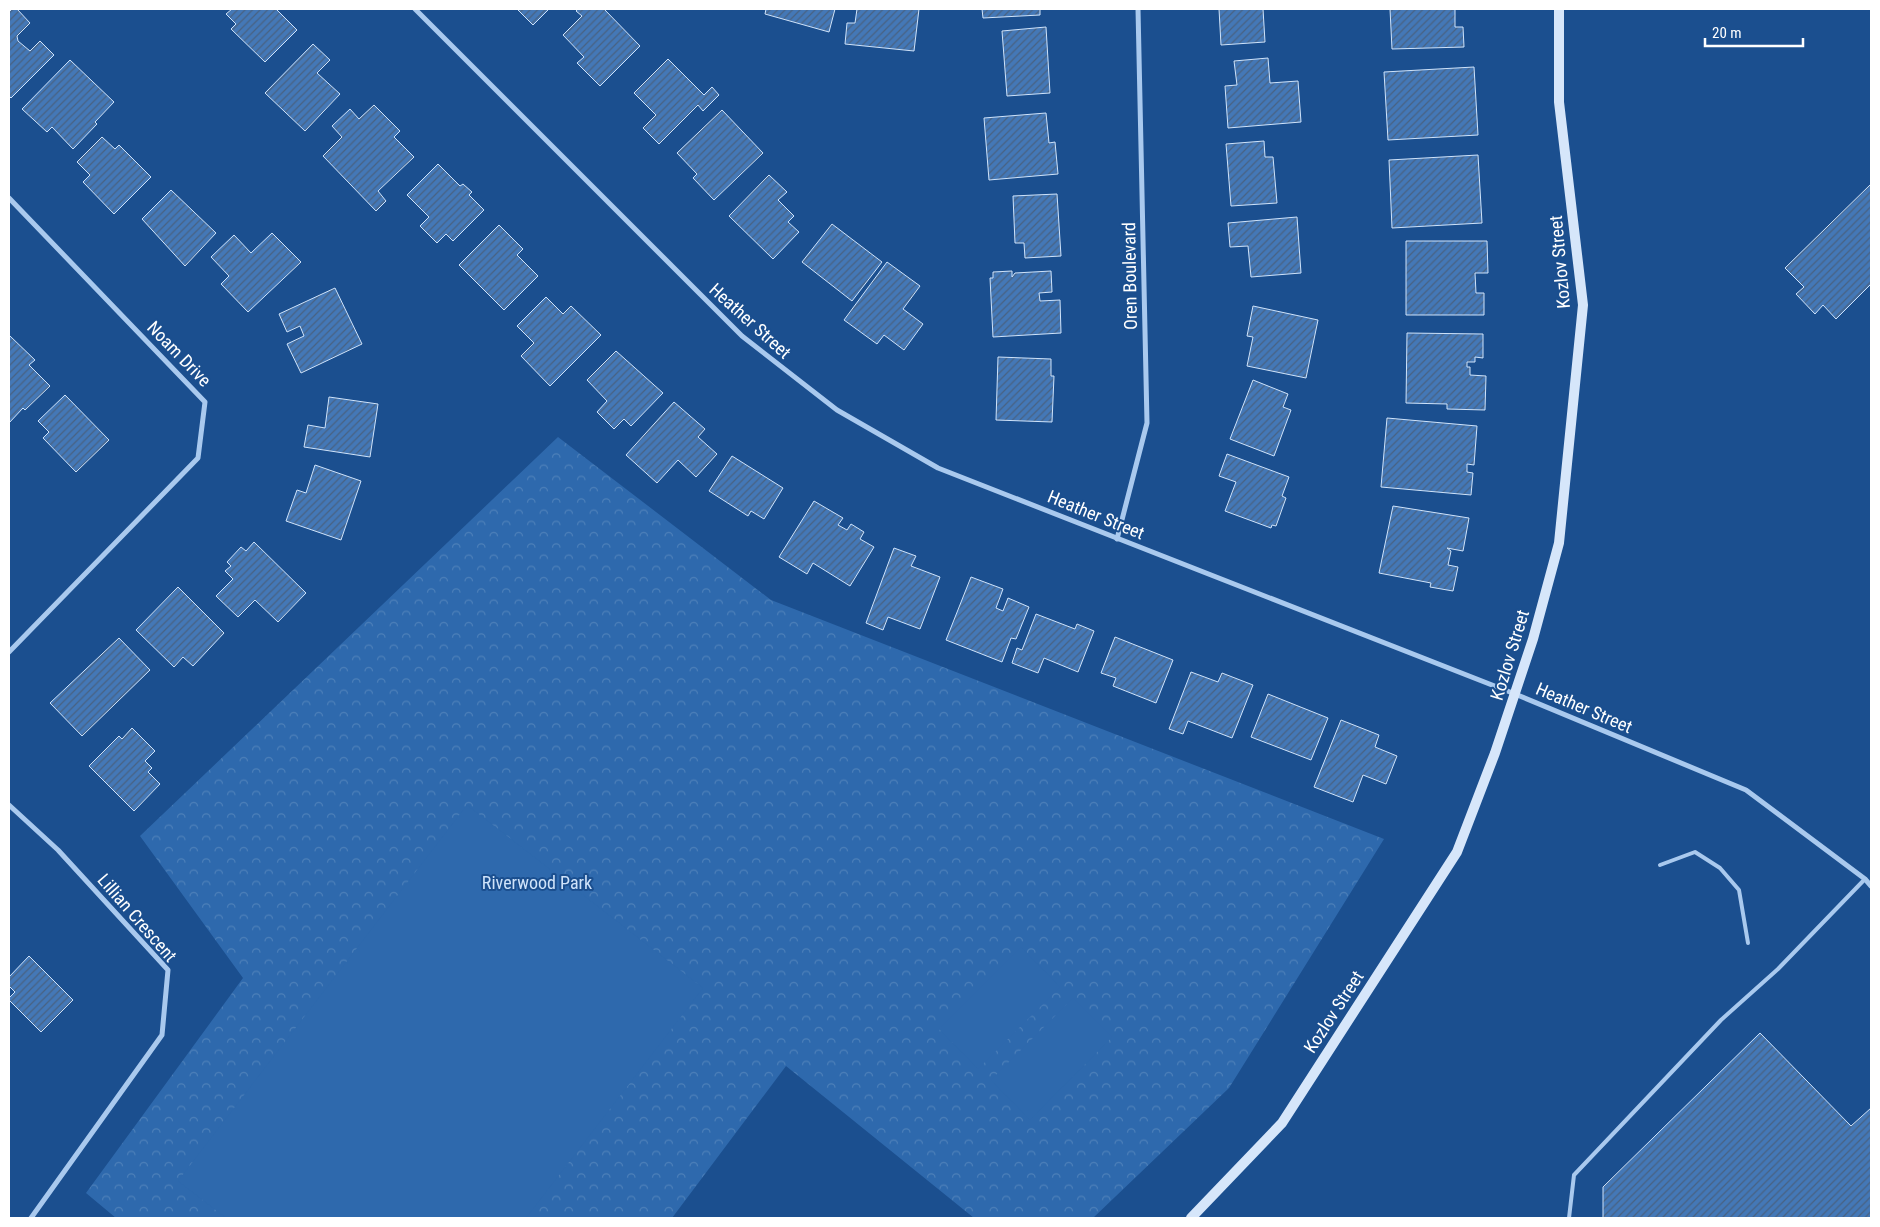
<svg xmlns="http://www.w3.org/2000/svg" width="1880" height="1227" viewBox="0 0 1880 1227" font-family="'Roboto Condensed',sans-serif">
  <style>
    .park { fill: url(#park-crowns) }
    .pitch { fill: #2e69ad }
    .building { fill: url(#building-hatch); stroke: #cfe3fa }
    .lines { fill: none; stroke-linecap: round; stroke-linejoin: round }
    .lane { stroke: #a9c9ee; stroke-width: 4 }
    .street { stroke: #a9c9ee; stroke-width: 5 }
    .secondary { stroke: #d6e6fa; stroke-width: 10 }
    .labels { text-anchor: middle; stroke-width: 4; stroke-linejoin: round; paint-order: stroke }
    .street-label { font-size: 18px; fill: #fff; stroke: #1b4f8f }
    .park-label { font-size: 18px; fill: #cfe3fa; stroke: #1b4f8f }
  </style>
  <defs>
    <pattern id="park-crowns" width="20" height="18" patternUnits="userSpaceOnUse" patternTransform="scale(1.25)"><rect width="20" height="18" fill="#2e69ad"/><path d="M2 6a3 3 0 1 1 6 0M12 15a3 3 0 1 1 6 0" fill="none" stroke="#4d80b9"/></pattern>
    <pattern id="building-hatch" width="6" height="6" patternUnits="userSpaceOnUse" patternTransform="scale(1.25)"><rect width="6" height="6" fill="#4478b7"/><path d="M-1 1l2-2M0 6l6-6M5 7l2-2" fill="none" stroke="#486282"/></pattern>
  </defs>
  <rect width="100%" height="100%" fill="#1b4f8f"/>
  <path class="park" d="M558 437 771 600 1384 839 1229 1088 1093 1218H974L786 1066 672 1218H116L86 1193 243 978 140 836Z"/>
  <g class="pitch">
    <path d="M467 805 703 988 526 1218H226L178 1181Z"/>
    <path d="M1021 947 1060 987 978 1069 939 1029Z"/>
    <path d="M1073 998 1112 1037 1030 1120 991 1080Z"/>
  </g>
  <g class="building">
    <path d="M12 9H17L30 23 17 36 18 41 30 51 40 41 54 55 11 98 9 96V12Z"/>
    <path d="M232 9H276L297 30 265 62 231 29 236 24 226 14Z"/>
    <path d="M517 9H549L533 25Z"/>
    <path d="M578 9H604L640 46 600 86 577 63 584 57 563 35 582 16 576 11Z"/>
    <path d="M766 9H835L829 32 765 14Z"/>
    <path d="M857 9H919L914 51 845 44 847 23H855Z"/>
    <path d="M982 9H1040V15L983 18Z"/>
    <path d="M1219 9H1263L1265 42 1221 45Z"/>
    <path d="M1390 9H1455V27H1463L1464 47 1392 49Z"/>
    <path d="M1046 27 1050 93 1007 96 1002 31Z"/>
    <path d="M313 44 330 60 317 73 340 94 305 131 265 93Z"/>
    <path d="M1268 58 1270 83 1298 81 1301 122 1228 128 1225 86 1237 85 1234 61Z"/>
    <path d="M668 59 704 95 712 87 719 95 703 111 698 105 659 144 643 128 656 115 634 93Z"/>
    <path d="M70 60 114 102 95 122 97 124 73 149 52 127 47 132 22 109Z"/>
    <path d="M1474 67 1478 135 1388 140 1384 72Z"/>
    <path d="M374 105 400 131 394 137 414 157 378 191 386 201 376 211 323 156 342 137 332 126 350 109 359 119Z"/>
    <path d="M722 110 763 153 714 200 693 178 697 174 677 153Z"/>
    <path d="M1046 113 1049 143 1055 142 1058 174 989 180 984 118Z"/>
    <path d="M102 137 115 149 119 145 151 177 114 214 83 182 90 175 77 162Z"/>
    <path d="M1264 141 1265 157H1273L1277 203 1231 206 1226 144Z"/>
    <path d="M1478 155 1482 223 1392 228 1389 160Z"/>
    <path d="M438 164 460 186 463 184 472 192 469 195 484 210 453 241 446 234 437 243 420 226 429 217 407 195Z"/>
    <path d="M769 175 787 192 778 200 794 216 788 222 799 232 773 259 729 216Z"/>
    <path d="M1871 184V284L1836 319 1823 305 1815 314 1796 294 1804 287 1785 268Z"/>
    <path d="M171 190 216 233 185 266 142 219Z"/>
    <path d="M1057 194 1061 256 1025 258 1024 243H1015L1013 196Z"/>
    <path d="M1297 217 1301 273 1251 277 1248 246 1230 247 1228 223Z"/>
    <path d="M832 224 882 262 852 301 802 262Z"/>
    <path d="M499 225 523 249 517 255 538 276 504 310 459 265Z"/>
    <path d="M272 233 301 262 248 312 221 284 229 276 211 257 234 235 251 253Z"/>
    <path d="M1406 241H1487L1488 273H1475L1476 293H1484V315H1406Z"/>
    <path d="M887 262 920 286 903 309 923 324 904 350 884 335 877 344 844 320Z"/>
    <path d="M1012 271V277L1015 273 1051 271 1052 292 1039 293 1040 301 1060 300 1061 333 993 337 990 278H993V272Z"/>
    <path d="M335 288 362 344 301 373 287 344 304 336 300 326 287 332 279 314Z"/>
    <path d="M546 297 563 314 571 306 601 335 550 386 521 356 534 343 517 326Z"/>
    <path d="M1253 306 1318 320 1306 378 1247 366 1253 337 1247 336Z"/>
    <path d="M1407 333 1483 334V358L1475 357V362H1467V367H1470V375L1486 376 1485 410 1447 409V404L1406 403Z"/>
    <path d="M10 336 35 360 29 365 50 386 25 410 23 408 9 423V337Z"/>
    <path d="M616 351 663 393 631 426 624 419 614 429 597 412 607 401 587 380Z"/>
    <path d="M998 357 1051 359V376H1054L1052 422 996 420Z"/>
    <path d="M1253 380 1288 394 1283 407 1291 410 1274 456 1230 439Z"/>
    <path d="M65 395 109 440 76 472 43 438 49 432 38 421Z"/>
    <path d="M329 397 378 404 370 457 304 447 308 425 325 428Z"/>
    <path d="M674 402 705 429 698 437 717 454 696 477 678 460 657 483 626 455Z"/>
    <path d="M1387 418 1477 426 1474 465 1467 464V472L1473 473 1471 495 1381 487Z"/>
    <path d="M1227 454 1289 477 1282 496 1286 498 1276 526 1272 525 1271 528 1225 511 1236 482 1219 476Z"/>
    <path d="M732 456 783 488 764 519 751 511 748 516 709 491Z"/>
    <path d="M315 465 361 481 341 540 286 521 297 490 306 493Z"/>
    <path d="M814 501 843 518 838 525 847 530 851 524 864 532 860 539 874 547 850 586 813 563 807 574 779 557Z"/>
    <path d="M1393 506 1469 518 1463 551 1447 548 1451 551 1448 565 1458 567 1453 591 1430 587 1431 583 1379 573Z"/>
    <path d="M254 542 306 593 278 622 255 600 238 617 216 596 233 579 225 571 231 566 227 562 241 547 246 551Z"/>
    <path d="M894 548 916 556 911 566 940 577 920 629 888 617 883 630 866 623Z"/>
    <path d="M971 577 1003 589 996 608 1003 611 1008 598 1029 607 1016 639 1011 638 1002 662 946 640Z"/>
    <path d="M178 587 224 633 193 666 183 657 174 667 136 630Z"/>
    <path d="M1036 614 1075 629 1077 624 1094 631 1078 672 1044 658 1038 673 1012 663 1017 648 1022 650Z"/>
    <path d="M1115 637 1173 660 1156 703 1113 686 1116 678 1101 673Z"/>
    <path d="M119 638 150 670 82 736 50 703Z"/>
    <path d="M1191 672 1218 682 1222 673 1253 685 1232 738 1188 721 1183 734 1169 729Z"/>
    <path d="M1268 694 1328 718 1311 760 1251 737Z"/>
    <path d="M1341 720 1379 735 1375 747 1397 756 1386 784 1363 775 1353 802 1314 787Z"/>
    <path d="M132 728 155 751 145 761 152 768 148 772 160 784 134 811 89 766 119 736 122 739Z"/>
    <path d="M29 956 73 1000 41 1032 9 1000V998L15 992 9 986V977Z"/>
    <path d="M1760 1033 1851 1126 1871 1108V1218H1603V1187Z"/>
  </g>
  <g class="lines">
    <g class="lane">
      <path d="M1660 865 1695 852 1720 868 1739 890 1748 943"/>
      <path d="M1569 1218 1574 1175 1721 1020 1778 969 1865 879"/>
    </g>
    <g class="street">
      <path d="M415 9 742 336 837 410 938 468 1515 694 1746 790 1865 879 1871 886"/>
      <path d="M9 198 205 402 198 458 9 652"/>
      <path d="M1117 539 1147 423 1138 9"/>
      <path d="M9 805 58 850 168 970 162 1035 31 1218"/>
    </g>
    <path class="secondary" d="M1191 1218 1282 1123 1457 852 1495 753 1533 639 1559 543 1583 305 1559 102V9"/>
  </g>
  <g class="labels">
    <g class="street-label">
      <text transform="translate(1560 262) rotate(-95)" y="6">Kozlov Street</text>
      <text transform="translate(1130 276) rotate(-91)" y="6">Oren Boulevard</text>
      <text transform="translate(750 321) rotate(42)" y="6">Heather Street</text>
      <text transform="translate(179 354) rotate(46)" y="6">Noam Drive</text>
      <text transform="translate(1096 515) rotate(22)" y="6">Heather Street</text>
      <text transform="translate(1510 655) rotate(-73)" y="6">Kozlov Street</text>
      <text transform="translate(1584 708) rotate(23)" y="6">Heather Street</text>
      <text transform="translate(137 918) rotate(49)" y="6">Lillian Crescent</text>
      <text transform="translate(1334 1012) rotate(-57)" y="6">Kozlov Street</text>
    </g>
    <g class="park-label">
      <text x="537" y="889">Riverwood Park</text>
    </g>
  </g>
  <rect width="1880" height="1227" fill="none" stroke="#ffffff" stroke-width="20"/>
  <path d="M1705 38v8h98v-8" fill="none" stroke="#ffffff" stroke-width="2.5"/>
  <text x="1712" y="38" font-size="15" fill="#ffffff" stroke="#1b4f8f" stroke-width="4" paint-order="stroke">20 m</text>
</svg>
